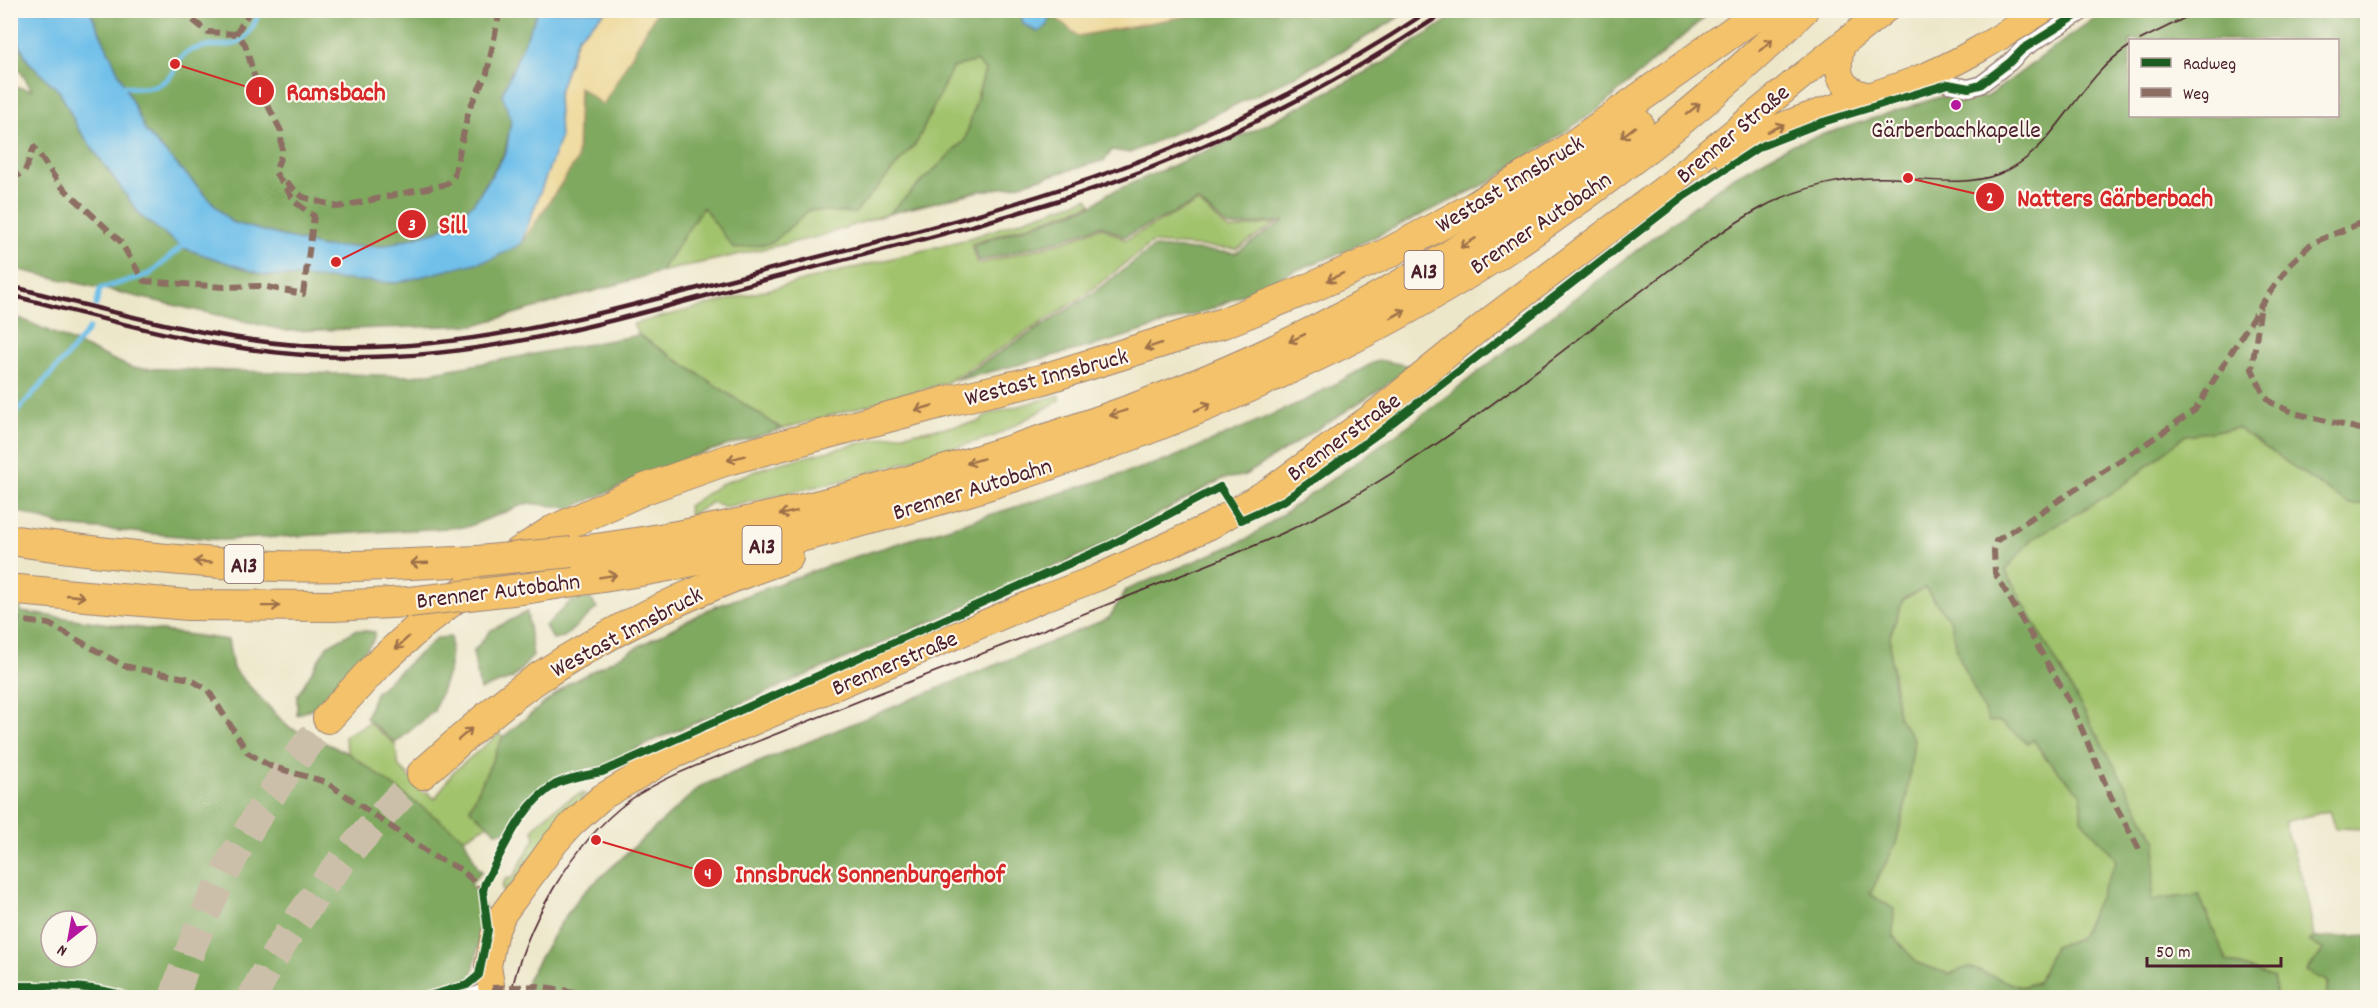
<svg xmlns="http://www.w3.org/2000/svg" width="2378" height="1008" viewBox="0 0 2378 1008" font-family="Dekko,sans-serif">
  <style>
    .green { fill: #a1c36c; stroke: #76714c; stroke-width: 1.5 }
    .forest { fill: #80a960; stroke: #656446; stroke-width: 1.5; fill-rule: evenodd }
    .sand { fill: #eeda9e; stroke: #9c7c64; stroke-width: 1.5 }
    .water { fill: #6fc0ea; stroke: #5c708a; stroke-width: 1.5 }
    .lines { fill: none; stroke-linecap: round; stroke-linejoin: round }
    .stream { stroke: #6fc0ea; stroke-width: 5 }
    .motorway-tunnel { stroke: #ccbfaa; stroke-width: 30; stroke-dasharray: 30 15; stroke-linecap: butt }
    .minor-casing { stroke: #9c837a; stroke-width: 19 }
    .primary-casing { stroke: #9c837a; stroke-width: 28 }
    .motorway-casing { stroke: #9c837a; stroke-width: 32 }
    .minor { stroke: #fff; stroke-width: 16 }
    .primary { stroke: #f3c26a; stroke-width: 26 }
    .motorway { stroke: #f3c26a; stroke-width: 30 }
    .tram { stroke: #4a1f2b; stroke-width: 1.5 }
    .rail { stroke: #4a1f2b; stroke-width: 4.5 }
    .motorway-bridge-casing { stroke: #9c837a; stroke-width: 32; stroke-linecap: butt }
    .motorway-bridge { stroke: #f3c26a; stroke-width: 30 }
    .quiet { stroke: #8d6e63; stroke-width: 6; stroke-dasharray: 12 6; stroke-linecap: butt }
    .cycleway-casing { stroke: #fbf7ec; stroke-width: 11 }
    .cycleway { stroke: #1b5e20; stroke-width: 8 }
    .oneway { stroke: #9e704a }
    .poi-dot { fill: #b5179e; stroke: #fbf7ec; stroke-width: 2 }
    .labels { text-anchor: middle; stroke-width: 4.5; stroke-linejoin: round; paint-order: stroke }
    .shield { fill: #fbf7ec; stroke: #7f6065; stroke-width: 1.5 }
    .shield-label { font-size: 22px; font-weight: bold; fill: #4a1f2b }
    .poi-label { font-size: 24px; fill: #4a1f2b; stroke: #fbf7ec }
    .street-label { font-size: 24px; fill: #4a1f2b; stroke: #fbf7ec }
    .leader { fill: none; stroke: #d62828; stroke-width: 2 }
    .callout-dot { fill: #d62828; stroke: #fbf7ec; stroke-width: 2 }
    .mark-label { font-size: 18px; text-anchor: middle; font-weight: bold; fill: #fff }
    .callout-label { font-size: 26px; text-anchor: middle; font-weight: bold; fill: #d62828; stroke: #fbf7ec; stroke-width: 4.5; stroke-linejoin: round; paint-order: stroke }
  </style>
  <rect width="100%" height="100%" fill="#fbf7ec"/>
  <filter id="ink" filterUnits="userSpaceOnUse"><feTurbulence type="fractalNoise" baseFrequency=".0167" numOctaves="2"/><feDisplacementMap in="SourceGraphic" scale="12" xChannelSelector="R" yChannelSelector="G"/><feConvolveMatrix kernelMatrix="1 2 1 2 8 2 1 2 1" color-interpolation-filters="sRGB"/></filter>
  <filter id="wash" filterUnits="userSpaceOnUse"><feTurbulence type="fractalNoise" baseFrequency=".008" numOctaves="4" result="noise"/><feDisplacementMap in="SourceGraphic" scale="24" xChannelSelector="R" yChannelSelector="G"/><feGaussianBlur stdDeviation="1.35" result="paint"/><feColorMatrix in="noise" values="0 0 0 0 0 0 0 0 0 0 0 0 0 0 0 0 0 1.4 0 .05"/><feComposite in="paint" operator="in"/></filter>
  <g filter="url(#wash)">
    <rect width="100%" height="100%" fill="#ede7ca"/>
    <g class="green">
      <path d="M976 61 985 70 965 140 888 214 817 237 660 272 703 207 772 243 809 210 855 213 917 142 952 68Z"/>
      <path d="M1088 198 1092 204 971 244 978 264 1066 241 1102 227 1125 240 1198 202 1229 230 1279 222 1237 249 1152 243 1081 298 946 383 782 429 639 335 633 324 964 240Z"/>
      <path d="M1059 395V401L995 436 841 481 725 507 712 502 690 516 688 506 721 484 769 466 885 437 979 422 986 415Z"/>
      <path d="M2237 428 2348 504H2367V829L2335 828 2329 811 2284 822 2307 894 2314 938 2309 941 2324 950 2328 997H2277L2273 978 2227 961 2199 895 2151 900 2005 570 2032 539 2117 490 2186 435Z"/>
      <path d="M1925 588 1951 622 1958 654 1973 685 1998 721 2028 742 2034 740 2044 756 2081 794 2082 819 2118 860 2079 939 2054 946 2038 982 2020 987 1969 967 1949 974 1917 963 1893 936 1870 894 1896 843 1906 802 1913 740 1898 717 1891 659 1890 636 1903 599Z"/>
      <path d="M369 723 395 744 399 767 435 799 453 772 499 734 503 737 470 808 489 824 464 838 348 753 344 736Z"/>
      <path d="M582 793 586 795 581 798 583 800 505 892 503 891 502 886 506 879 513 877 535 838 533 830C546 812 562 803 582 793Z"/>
    </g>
    <g class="forest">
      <path d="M90 11H538L502 94 511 120 505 152 474 203 438 231 382 246 322 247 231 222 146 132Z"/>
      <path d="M657 11H1021L1023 24 1049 12 1078 36 1214 11H1408C1321 68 1225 110 1130 153L1112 150 1105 160 1014 186 975 192 888 214 965 140 985 70 976 61 952 68 917 142 855 213 809 210 772 243 734 249 703 207 660 272 475 325 287 331 11 268V86L32 90 11 56 10 26 28 61 60 92 78 128 141 216 396 283 577 160 579 86 603 104Z"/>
      <path d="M1461 11H1712L1596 111 1490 182 1341 253 1289 273 1209 310 1104 343 954 381 1083 300 1154 247 1236 253 1284 221 1229 227 1198 201 1124 237 1102 225 1064 239 979 261 973 245 1094 205 1107 194 1257 129 1383 63Z"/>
      <path d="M2104 11H2367V504H2348L2237 428 2186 435 2117 490 2032 539 2005 570 2157 842 2151 900 2199 895 2227 961 2273 978 2277 997 562 998 526 994 527 980 558 927 580 896 701 786 1109 618 1126 590 1247 539 1413 422 1731 178 1793 144 1943 96 1987 97ZM2130 40H2338V116H2130ZM1925 588 1951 622 1958 654 1989 722 1998 721 2028 743 2034 740 2044 756 2081 794V819L2117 860 2079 939 2054 946 2038 983 2020 987 1969 967 1949 974 1917 963 1893 936 1894 909 1870 894 1896 843 1906 802 1914 739 1898 717 1891 659 1890 636 1903 599Z"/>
      <path d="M10 314 132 368 413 376 639 335 782 429 690 457 571 508 528 503 467 527 223 540 64 526 11 509Z"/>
      <path d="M1378 360 1411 366 1382 388 1244 476 1222 479 1097 548 905 633 655 740 600 768 561 776 527 803 508 831 496 832 470 809 503 737 568 684 709 609 841 561 1170 459 1308 399Z"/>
      <path d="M11 566 14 567 21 612 228 640 233 669 288 727 348 753 464 838 478 868 482 871 471 883 489 915 478 947 468 996 11 998ZM51 921H87V957H51Z"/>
      <path d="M590 598 597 608 564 637 553 639 545 626 571 601Z"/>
      <path d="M527 612 533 656 513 678 480 690 473 652 491 630Z"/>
      <path d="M356 630 375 632 373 641 322 704 297 715V696L327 646Z"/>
      <path d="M451 637 450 667 434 711 395 743 366 718 375 693 437 638Z"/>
      <path d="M2367 935V997H2328L2326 996 2328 982 2306 971 2324 950 2309 941 2314 938Z"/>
    </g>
    <g class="sand">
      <path d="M1055 10 1214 11 1078 36 1049 12Z"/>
      <path d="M606 11H657L603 105 579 87 577 160 521 244 559 139 558 95 577 38Z"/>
    </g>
    <g class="water">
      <path d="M11 10 90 11 146 132 231 222 322 247 382 246 438 231 474 203 506 153 511 120 502 94 538 11H606L577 38 558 95 560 139 521 244 492 259 396 283 264 275 183 248 141 216 78 128 60 92 28 61 11 26Z"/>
      <path d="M1021 11V10L1055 11 1049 12 1048 25 1038 32 1023 24Z"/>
    </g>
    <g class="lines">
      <g class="stream">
        <path d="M118 84C135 90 157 91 170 76 177 68 177 59 186 53 221 34 240 65 260 10"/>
        <path d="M96 305 100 289 150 274 187 242"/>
        <path d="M10 419 68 355 89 329"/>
      </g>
    </g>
  </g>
  <g filter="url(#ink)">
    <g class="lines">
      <g class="motorway-tunnel">
        <path d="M174 998C206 893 259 802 328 718"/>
        <path d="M252 998C294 913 356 840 422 774"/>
      </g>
      <defs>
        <g id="minor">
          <path d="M1939 69 1948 84 1969 88 1980 85 2009 63 2023 49 2085 10"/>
          <path d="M470 998 492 988"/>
        </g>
        <g id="primary">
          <path d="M1842 45C1834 75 1840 91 1872 96"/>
          <path d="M1724 154C1783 119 1851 104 1915 80 1960 63 2002 36 2043 10"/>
          <path d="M493 998 488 966 494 935 503 914 555 843 572 824 602 797 670 757 1044 598 1097 578 1210 526 1270 490 1371 417 1490 320 1669 185 1798 79 1885 10"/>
        </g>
        <g id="motorway">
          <path d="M10 540C99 553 188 563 278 566 344 568 411 564 478 561"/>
          <path d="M572 552C712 535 848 501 982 459 1045 440 1108 419 1170 395 1311 340 1446 265 1568 176 1592 159 1616 142 1638 124"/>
          <path d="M530 588C579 580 629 574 678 564 906 518 1132 448 1341 344 1506 262 1672 140 1803 10"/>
          <path d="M18 590 188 605 333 606 409 602"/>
          <path d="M328 718 375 667 420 626 487 573 552 531 645 489 727 460 952 400 1040 380 1223 323 1310 288 1388 253 1474 207 1561 154 1763 10"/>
          <path d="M422 774C460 741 496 706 538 678 615 627 700 587 788 557"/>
        </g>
      </defs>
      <use href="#minor" class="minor-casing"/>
      <use href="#primary" class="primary-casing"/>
      <use href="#motorway" class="motorway-casing"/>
      <use href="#minor" class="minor"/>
      <use href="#primary" class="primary"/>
      <use href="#motorway" class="motorway"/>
      <g class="tram">
        <path d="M2140 40 2201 10"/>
        <path d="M510 998C524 927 572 843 630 800 662 778 700 764 736 750 778 733 821 716 864 699 952 666 1040 631 1129 596 1180 575 1233 556 1283 533 1408 476 1522 381 1632 298 1671 269 1710 238 1752 213 1793 188 1845 176 1892 178 1928 179 1965 187 1999 174 2055 154 2077 78 2130 46"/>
      </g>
      <g class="rail">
        <path d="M10 286C117 313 223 344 333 347 474 351 609 311 744 276 869 243 996 214 1118 169 1227 129 1333 75 1430 10"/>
        <path d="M10 295C121 324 230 355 345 357 482 360 615 320 746 285 856 256 967 230 1075 195 1207 152 1333 87 1448 10"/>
      </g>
      <defs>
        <g id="motorway-bridge">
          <path d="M478 561 572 552"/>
          <path d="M409 602 530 588"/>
        </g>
      </defs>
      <use href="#motorway-bridge" class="motorway-bridge-casing"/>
      <use href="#motorway-bridge" class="motorway-bridge"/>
      <g class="quiet">
        <path d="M236 34 248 14 246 10"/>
        <path d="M10 181 25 171 34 147 60 185 120 241 144 281 224 287 262 286 303 294 314 216 295 202 275 172 282 153 281 131 256 82 245 44 236 34 208 32 180 10"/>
        <path d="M286 182 303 197 338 207 447 184 454 176 469 109 487 73 500 10"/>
        <path d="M2260 311 2252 369 2265 397 2272 403 2294 413 2368 431"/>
        <path d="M10 615 16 620 49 624 124 666 190 679 208 690 248 753 270 766 326 782 435 857 460 869 487 893"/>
        <path d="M2139 849 2111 797 2071 704 1995 573 1994 551 1996 541 2147 443 2195 410 2261 305 2291 263 2312 243 2368 220"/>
        <path d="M492 988 538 986 610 998"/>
      </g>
      <defs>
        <g id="cycleway">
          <path d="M10 986C47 986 95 984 130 998"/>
          <path d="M421 998 467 985 479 975 488 930 483 891 485 883C504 849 521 804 556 784 570 777 586 775 602 772L1111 545 1220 487 1241 520 1285 500 1379 433 1683 197 1759 147 1823 122 1948 84 1969 88 1980 85 2009 63 2023 49 2085 10"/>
        </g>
      </defs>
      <use href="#cycleway" class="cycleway-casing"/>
      <use href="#cycleway" class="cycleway"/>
    </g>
    <defs><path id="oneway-shaft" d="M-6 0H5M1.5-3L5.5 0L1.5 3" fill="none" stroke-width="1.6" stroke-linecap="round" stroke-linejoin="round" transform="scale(1.5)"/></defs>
    <g class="oneway">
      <use href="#oneway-shaft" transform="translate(1766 45) rotate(-43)"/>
      <use href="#oneway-shaft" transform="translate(1693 109) rotate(-39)"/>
      <use href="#oneway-shaft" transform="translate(1776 128) rotate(-24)"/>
      <use href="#oneway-shaft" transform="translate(1628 132) rotate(142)"/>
      <use href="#oneway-shaft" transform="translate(1468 243) rotate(148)"/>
      <use href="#oneway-shaft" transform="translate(1335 277) rotate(155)"/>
      <use href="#oneway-shaft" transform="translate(1398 314) rotate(-29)"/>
      <use href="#oneway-shaft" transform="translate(1297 338) rotate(154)"/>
      <use href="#oneway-shaft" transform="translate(1153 346) rotate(162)"/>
      <use href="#oneway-shaft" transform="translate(1203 407) rotate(-24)"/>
      <use href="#oneway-shaft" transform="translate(924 408) rotate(164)"/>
      <use href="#oneway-shaft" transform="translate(1118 413) rotate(161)"/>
      <use href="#oneway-shaft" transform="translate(736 458) rotate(165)"/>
      <use href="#oneway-shaft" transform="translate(975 461) rotate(163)"/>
      <use href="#oneway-shaft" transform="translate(788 513) rotate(168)"/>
      <use href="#oneway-shaft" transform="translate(203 562) rotate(-177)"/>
      <use href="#oneway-shaft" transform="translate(419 563) rotate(178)"/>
      <use href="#oneway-shaft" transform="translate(608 576) rotate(-9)"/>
      <use href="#oneway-shaft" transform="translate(76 596) rotate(6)"/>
      <use href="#oneway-shaft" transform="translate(271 606) rotate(-1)"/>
      <use href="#oneway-shaft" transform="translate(402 643) rotate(137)"/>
      <use href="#oneway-shaft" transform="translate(465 734) rotate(-41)"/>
    </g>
  </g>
  <circle class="poi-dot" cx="1956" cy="105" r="6"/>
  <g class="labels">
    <g class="shield">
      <rect x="1404.5" y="251" width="39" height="38" rx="4.5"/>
      <rect x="742.5" y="526" width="39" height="38" rx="4.5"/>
      <rect x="224.5" y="545" width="39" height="38" rx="4.5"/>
    </g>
    <g class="shield-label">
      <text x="1424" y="278">A13</text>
      <text x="762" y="553">A13</text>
      <text x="244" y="572">A13</text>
    </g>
    <g class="poi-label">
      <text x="1956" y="137">Gärberbachkapelle</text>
    </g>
    <g class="street-label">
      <text transform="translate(1732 133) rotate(-40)" y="8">Brenner Straße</text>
      <text transform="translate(1509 183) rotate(-31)" y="8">Westast Innsbruck</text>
      <text transform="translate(1540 222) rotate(-34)" y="8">Brenner Autobahn</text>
      <text transform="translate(1046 376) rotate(-15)" y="8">Westast Innsbruck</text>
      <text transform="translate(1343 436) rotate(-36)" y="8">Brennerstraße</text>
      <text transform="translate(972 488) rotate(-17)" y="8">Brenner Autobahn</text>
      <text transform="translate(498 590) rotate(-7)" y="8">Brenner Autobahn</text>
      <text transform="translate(626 631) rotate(-28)" y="8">Westast Innsbruck</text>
      <text transform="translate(894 662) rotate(-23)" y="8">Brennerstraße</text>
    </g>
  </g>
  <path class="leader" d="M175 64L260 91M1908 178L1990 197M336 262L412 224M596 840L708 873"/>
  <g class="callout-dot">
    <circle cx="175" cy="64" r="6"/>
    <circle cx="1908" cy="178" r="6"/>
    <circle cx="336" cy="262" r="6"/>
    <circle cx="596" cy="840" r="6"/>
    <circle cx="260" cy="91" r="15"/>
    <circle cx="1990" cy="197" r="15"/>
    <circle cx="412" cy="224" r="15"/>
    <circle cx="708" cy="873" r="15"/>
  </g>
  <g class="mark-label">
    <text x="260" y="97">1</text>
    <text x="1990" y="203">2</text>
    <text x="412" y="230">3</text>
    <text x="708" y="879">4</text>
  </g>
  <g class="callout-label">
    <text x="336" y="100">Ramsbach</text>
    <text x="2115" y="206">Natters Gärberbach</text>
    <text x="453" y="233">Sill</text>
    <text x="870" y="882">Innsbruck Sonnenburgerhof</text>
  </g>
  <rect width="2378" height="1008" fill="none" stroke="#fbf7ec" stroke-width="36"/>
  <rect x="2129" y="39" width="210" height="78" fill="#fbf7ec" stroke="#b4a19f" stroke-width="1.5"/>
  <rect x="2141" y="58" width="30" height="9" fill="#1b5e20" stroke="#b4a19f" stroke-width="1.5"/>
  <text x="2183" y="69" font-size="18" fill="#4a1f2b">Radweg</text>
  <rect x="2141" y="88" width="30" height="9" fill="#8d6e63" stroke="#b4a19f" stroke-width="1.5"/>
  <text x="2183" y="99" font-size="18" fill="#4a1f2b">Weg</text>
  <g transform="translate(69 939) rotate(211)"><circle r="28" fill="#fbf7ec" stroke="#b4a19f" stroke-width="1.5"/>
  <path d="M0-4.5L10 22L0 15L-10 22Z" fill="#b5179e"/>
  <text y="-9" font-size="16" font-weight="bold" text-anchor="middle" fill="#4a1f2b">N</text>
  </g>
  <path d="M2147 957v9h134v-9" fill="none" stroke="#4a1f2b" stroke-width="3"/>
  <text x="2156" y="957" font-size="18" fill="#4a1f2b" stroke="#fbf7ec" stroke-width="4.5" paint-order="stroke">50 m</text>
</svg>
